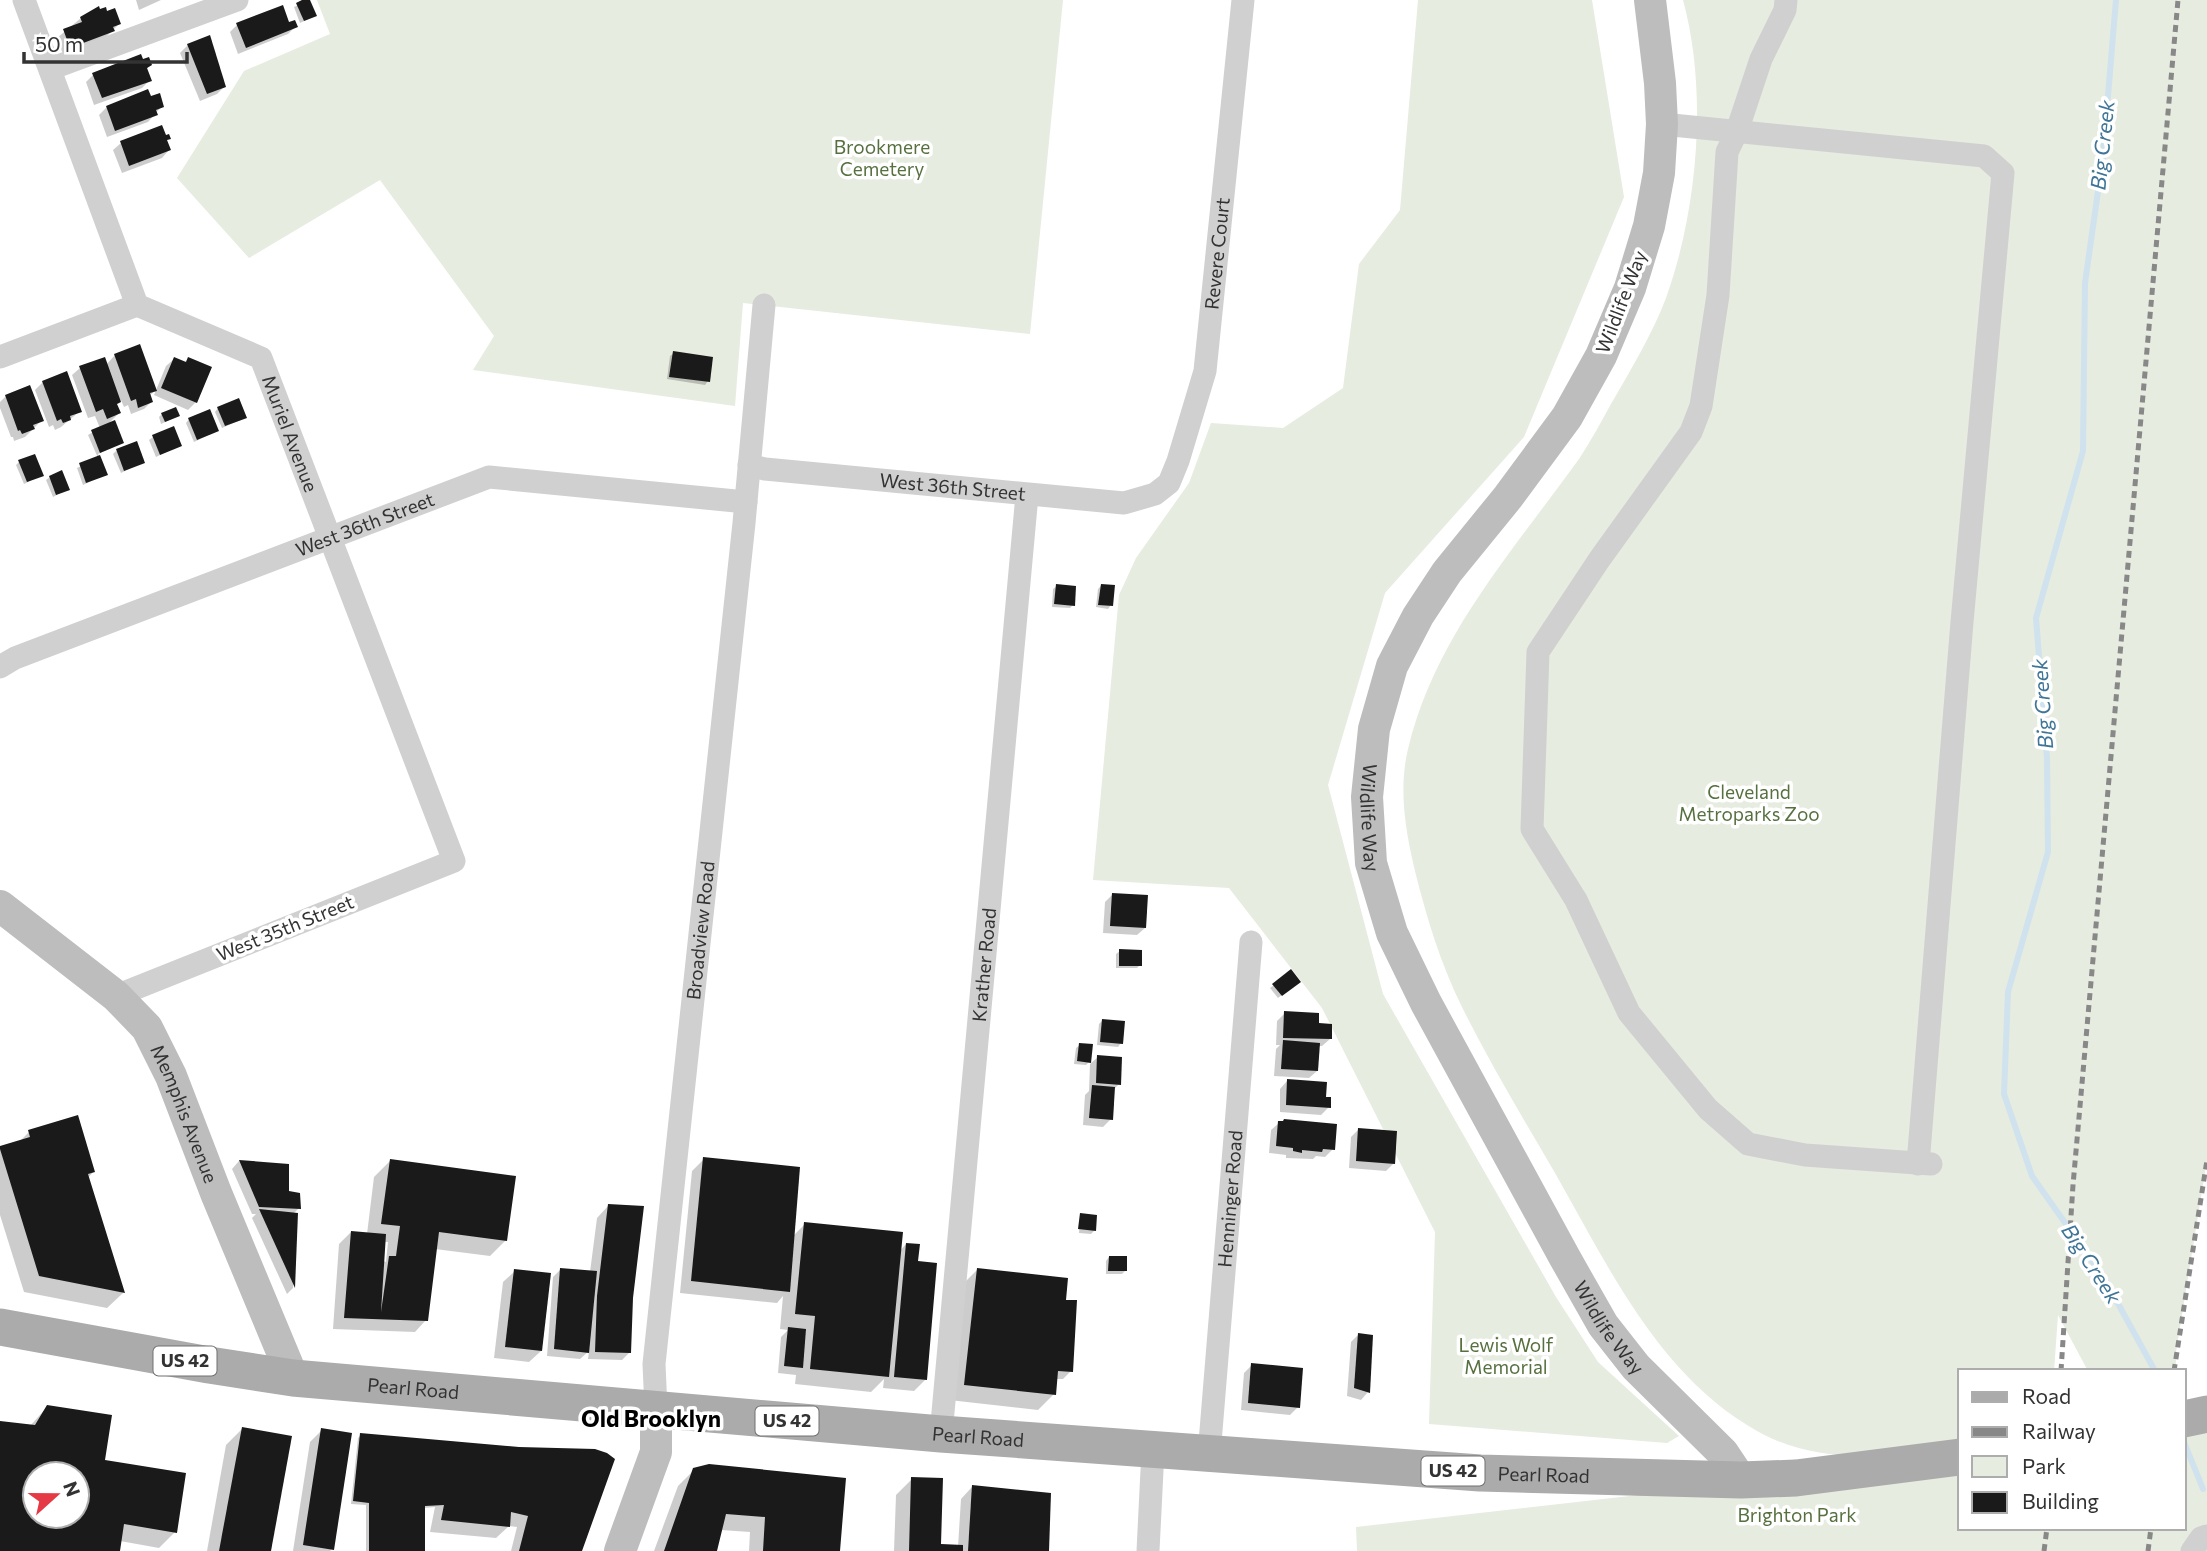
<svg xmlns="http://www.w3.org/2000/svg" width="2207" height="1551" viewBox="0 0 2207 1551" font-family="Commissioner,sans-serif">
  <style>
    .green { fill: #e6ecdf }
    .shadow { fill: #0003; fill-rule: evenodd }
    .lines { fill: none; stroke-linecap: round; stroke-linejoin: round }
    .stream { stroke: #cfe2ee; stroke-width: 6 }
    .building { fill: #1a1a1a; fill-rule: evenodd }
    .street { stroke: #d0d0d0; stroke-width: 23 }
    .secondary { stroke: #bdbdbd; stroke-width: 32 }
    .primary { stroke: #ababab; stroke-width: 37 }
    .rail { stroke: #888; stroke-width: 5; stroke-dasharray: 7 5; stroke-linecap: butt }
    .labels { text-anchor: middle; stroke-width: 7; stroke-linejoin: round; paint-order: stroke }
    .shield { fill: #fff; stroke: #707070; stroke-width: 2 }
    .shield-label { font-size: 18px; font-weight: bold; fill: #333 }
    .park-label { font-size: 19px; fill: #56703f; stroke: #fff }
    .street-label { font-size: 19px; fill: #333; stroke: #fff }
    .water-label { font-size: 21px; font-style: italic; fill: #3f7597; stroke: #fff }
    .quarter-label { font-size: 23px; font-weight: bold; fill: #000; stroke: #fff }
  </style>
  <rect width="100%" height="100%" fill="#fff"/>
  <g class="green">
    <path d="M317 0H1063L1030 334 743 303 735 406 473 370 494 336 380 180 249 258 177 178 244 71 330 34Z"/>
    <path d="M1418 0H1592L1624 197 1524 437 1385 593 1328 785 1383 994 1556 1297 1598 1362 1679 1436 1667 1443 1429 1424 1435 1232 1322 1008 1229 888 1093 880 1119 595 1136 558 1189 483 1211 423 1283 428 1343 388 1359 264 1400 210Z"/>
    <path d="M1683 0H2207V1160L2176 1352V1371H2088L2058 1315 2054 1371H1960V1446C1884 1455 1816 1469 1747 1425 1655 1368 1607 1264 1555 1173 1523 1118 1489 1062 1461 1005 1441 964 1427 919 1416 875 1406 834 1398 791 1408 749 1435 636 1513 551 1579 459 1591 441 1601 422 1611 404 1631 369 1652 335 1666 298 1698 209 1708 91 1683 0Z"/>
    <path d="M2207 1414V1551H1357L1356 1527 1842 1472 1960 1457V1528H2184V1419Z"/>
  </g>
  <g class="shadow">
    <path d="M136 0H161L139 10Z"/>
    <path d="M309 0 315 16 300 23 294 7Z"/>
    <path d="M81 18 119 24 105 38 63 54 57 38Z"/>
    <path d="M288 24 296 26 288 34 238 54 230 32 237 25Z"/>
    <path d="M209 38 224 87 217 94 200 101 180 53 188 45Z"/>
    <path d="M142 61 150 65 146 70 150 80 142 88 94 105 86 82 93 75Z"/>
    <path d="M150 98 162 106 148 122 107 137 99 115 107 107Z"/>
    <path d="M165 137 169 138 166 141 169 150 162 158 122 173 113 150 121 143Z"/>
    <path d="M674 353 708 381 705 385 667 379 670 356Z"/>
    <path d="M115 355 155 391 149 396 151 402 144 409 131 414 128 405 124 407 121 400 116 405 119 413 107 425 122 443 98 454 106 474 83 485 77 468 98 458 88 435 100 428 95 416 88 418 72 375 80 368 106 365Z"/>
    <path d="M174 359 184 363 188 359 196 402 188 410 154 395 166 366Z"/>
    <path d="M43 382 80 411 61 427 55 430 53 425 49 427 35 390Z"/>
    <path d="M6 396 41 421 25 437 14 441 13 437H11L0 408V402Z"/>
    <path d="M218 408 245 418 222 428 215 412Z"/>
    <path d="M162 414 178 416 161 424 159 417Z"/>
    <path d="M189 419 217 431 194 442 186 423Z"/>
    <path d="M153 437 180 445 156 457 149 440Z"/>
    <path d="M117 450 143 462 121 473 113 454Z"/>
    <path d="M19 462 42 475 24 484 16 465Z"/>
    <path d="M50 477 68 489 53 497 46 480Z"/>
    <path d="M1057 586 1073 605 1070 608 1052 607 1053 589Z"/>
    <path d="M1101 586 1111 605 1108 609 1096 607 1098 589Z"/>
    <path d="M1113 894 1145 928 1137 935 1103 933 1105 902Z"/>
    <path d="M1120 951 1140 965 1137 968H1116V954Z"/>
    <path d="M1274 985H1295L1278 998 1270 988Z"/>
    <path d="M1285 1013 1317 1025 1330 1039 1322 1046H1318L1317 1071 1309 1078 1274 1076 1276 1049 1280 1045H1276L1277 1021Z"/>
    <path d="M1102 1021 1121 1043 1118 1047 1097 1045 1099 1024Z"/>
    <path d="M1080 1045 1089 1062 1086 1065 1074 1064 1076 1048Z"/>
    <path d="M1098 1057 1119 1084 1113 1090 1111 1119 1103 1127 1083 1125 1085 1095 1089 1091 1090 1064Z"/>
    <path d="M1287 1081 1324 1099 1329 1107 1321 1115 1280 1112V1089Z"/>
    <path d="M1279 1123 1333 1149 1325 1157 1316 1156 1313 1159 1286 1158V1155L1269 1153 1271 1130Z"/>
    <path d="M1358 1130 1394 1163 1386 1171 1349 1168 1351 1137Z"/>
    <path d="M29 1132 93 1172 88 1178 123 1293 107 1308 24 1292 0 1215V1148L19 1142Z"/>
    <path d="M704 1159 793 1236 805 1224 899 1252 906 1244 916 1263 926 1379 914 1391 883 1388 884 1379 871 1392 795 1384 796 1375 778 1373 781 1337 788 1330 780 1329 783 1296 777 1303 680 1293 692 1171Z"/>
    <path d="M239 1161 287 1166V1192L299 1208 293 1214H296L293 1288 287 1294 252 1218 256 1214H252L232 1169Z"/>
    <path d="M390 1161 506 1240 490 1256 435 1249 426 1320 415 1332 333 1329 339 1244 351 1232 367 1234 374 1177ZM384 1242H388L386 1262 383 1261Z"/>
    <path d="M608 1206 632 1298 630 1352 622 1360 588 1359 589 1351 580 1359 547 1356 553 1277 561 1269 590 1272 597 1218Z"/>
    <path d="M1080 1215 1094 1231 1091 1234 1079 1233Z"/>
    <path d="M1109 1257 1125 1271 1122 1274H1106V1261Z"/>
    <path d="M977 1270 1063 1304 1071 1371 1063 1379H1056L1054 1394 1038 1410 949 1400 961 1286Z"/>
    <path d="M515 1271 541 1351 529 1362 494 1358 503 1282Z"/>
    <path d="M1358 1335 1368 1392 1361 1400 1347 1396 1351 1342Z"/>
    <path d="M1252 1365 1298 1407 1290 1415 1241 1410 1244 1373Z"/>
    <path d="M48 1406 175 1532 159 1548 120 1541 118 1551H0V1423L30 1426ZM35 1474H77V1516H35Z"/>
    <path d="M242 1429 269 1551H207L226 1445Z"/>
    <path d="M322 1430 332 1549 330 1551H293L310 1442Z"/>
    <path d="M361 1435 456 1442 580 1551H511L517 1527 509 1526 496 1538 430 1532 435 1507 424 1508 423 1551H366V1505L351 1504 358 1438Z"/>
    <path d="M694 1470 839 1551H749L750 1532 721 1530 716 1551H654L678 1486Z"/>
    <path d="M912 1479 939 1546 958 1547 961 1499 972 1487 1047 1551H894L896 1495Z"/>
  </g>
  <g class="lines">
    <g class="stream">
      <path d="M2116 0 2103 156 2085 283 2083 451 2036 618 2047 758 2048 852 2008 992 2004 1094 2032 1176 2104 1278 2155 1371"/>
      <path d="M2184 1442 2203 1489"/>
    </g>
  </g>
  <g class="building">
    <path d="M302 0H310L317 16 304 21 296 3Z"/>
    <path d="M283 5 289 22 295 20 298 27 246 48 236 23Z"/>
    <path d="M99 6 100 9 106 7 107 11 115 8 121 24 113 27 115 31 70 48 63 29 82 22 80 17Z"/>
    <path d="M210 35 226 87 207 94 187 44Z"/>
    <path d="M141 54 143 59 149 57 152 65 147 68 152 81 102 98 92 73Z"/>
    <path d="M148 89 151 96 160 93 164 107 156 110 158 115 115 131 106 106Z"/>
    <path d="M162 125 166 135 169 134 171 139 167 140 171 150 129 166 120 141Z"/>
    <path d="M140 344 157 391 150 393 153 402 138 408 136 399 131 401 114 354Z"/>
    <path d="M673 351 713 357 710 382 669 377Z"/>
    <path d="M105 357 121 402 117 404 121 413 107 419 103 409 96 412 79 366Z"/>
    <path d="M174 357 186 362 188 357 212 367 197 403 161 388Z"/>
    <path d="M67 371 82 412 70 416 71 420 63 423 61 419 57 421 42 381Z"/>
    <path d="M30 385 44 421 33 425 35 429 22 434 20 430 18 431 5 395Z"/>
    <path d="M239 398 247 418 225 426 217 407Z"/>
    <path d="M176 407 180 416 165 422 161 413Z"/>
    <path d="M210 409 219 431 197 440 188 418Z"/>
    <path d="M115 420 124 443 100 453 91 430Z"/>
    <path d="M174 426 182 446 160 455 152 435Z"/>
    <path d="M137 441 145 463 124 471 116 449Z"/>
    <path d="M35 454 44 476 27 482 18 460Z"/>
    <path d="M100 455 108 475 86 483 79 463Z"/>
    <path d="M62 470 70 490 56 495 49 476Z"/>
    <path d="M1056 584 1076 586 1075 606 1054 604Z"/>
    <path d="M1101 584 1115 585 1113 606 1098 605Z"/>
    <path d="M1112 893 1148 895 1146 928 1110 926Z"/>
    <path d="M1119 949 1142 950V966H1119Z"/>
    <path d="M1291 969 1301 982 1282 996 1272 984Z"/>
    <path d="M1284 1011 1319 1013V1023L1332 1024V1039L1283 1038Z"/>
    <path d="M1102 1019 1125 1021 1123 1044 1100 1042Z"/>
    <path d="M1283 1040 1320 1043 1318 1071 1281 1069Z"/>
    <path d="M1079 1043 1093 1044 1091 1063 1077 1061Z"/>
    <path d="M1097 1055 1122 1057 1121 1085 1096 1083Z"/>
    <path d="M1287 1079 1327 1082 1326 1097H1331V1108L1286 1105Z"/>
    <path d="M1092 1085 1115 1087 1113 1120 1089 1118Z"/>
    <path d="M78 1115 95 1172 88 1174 125 1293 39 1276 0 1149V1146L30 1137 28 1130Z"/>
    <path d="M1284 1119 1337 1124 1335 1150 1323 1149 1322 1152 1302 1150V1153L1293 1151V1148L1276 1146 1278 1121H1283Z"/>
    <path d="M1358 1128 1397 1131 1395 1164 1356 1161Z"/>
    <path d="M703 1157 800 1167 790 1292 691 1281Z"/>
    <path d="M390 1159 516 1176 507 1241 439 1232 428 1321 344 1318 351 1231 386 1234 381 1312 389 1256H396L400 1226 381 1224Z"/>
    <path d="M239 1160 289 1164V1191L300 1193 301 1209 259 1207Z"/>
    <path d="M608 1204 644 1206 633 1298 631 1353 595 1352 597 1296Z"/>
    <path d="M259 1209 298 1213 295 1288Z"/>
    <path d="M1080 1213 1097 1215 1096 1231 1078 1229Z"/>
    <path d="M804 1222 903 1232 889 1377 810 1369 815 1316 795 1314Z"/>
    <path d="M906 1243 920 1244 918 1261 937 1263 927 1380 894 1377Z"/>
    <path d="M1109 1256H1127V1271H1108Z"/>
    <path d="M560 1268 597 1271 589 1353 554 1349Z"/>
    <path d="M977 1268 1068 1278 1066 1300H1077L1073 1372 1058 1371 1056 1395 964 1385Z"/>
    <path d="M514 1269 551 1273 542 1351 505 1347Z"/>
    <path d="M788 1327 806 1329 803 1368 784 1366Z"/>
    <path d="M1358 1333 1373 1335 1370 1393 1354 1388Z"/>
    <path d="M1251 1363 1303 1368 1300 1408 1248 1403Z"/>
    <path d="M47 1405 112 1415 105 1460 186 1473 177 1533 124 1524 120 1551H0V1421L35 1425ZM35 1474H77V1516H35Z"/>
    <path d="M242 1427 292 1436 271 1551H219Z"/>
    <path d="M321 1428 352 1433 334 1550 303 1545Z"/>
    <path d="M360 1433 519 1447 595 1449 607 1453 615 1459 582 1551H519L528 1516 511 1512 510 1527 441 1520 444 1505 425 1506V1551H369V1503L353 1501Z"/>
    <path d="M709 1464 846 1478 840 1551H763L765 1517 726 1514 717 1551H664L693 1468Z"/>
    <path d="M911 1477 943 1478 941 1544 963 1545V1551H909Z"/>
    <path d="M972 1485 1051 1493 1049 1551H968Z"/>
  </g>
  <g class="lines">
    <g class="street">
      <path id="s1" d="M24 0 137 305 261 358 454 861 116 996"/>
      <path d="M1786 0 1785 10 1761 59 1737 131 1727 152 1718 295 1701 406 1691 432 1599 560 1538 652 1532 829 1576 900 1629 1013 1708 1109 1748 1144 1805 1155 1931 1164"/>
      <path d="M50 69 237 0"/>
      <path d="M1662 124 1984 156 2003 173 1962 622 1918 1164"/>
      <path d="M0 357 137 305"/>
      <path id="s2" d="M749 465 765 469 1124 503 1155 494 1169 483 1178 461 1205 371 1243 0"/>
      <path id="s3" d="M0 667 15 658 489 477 746 502"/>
      <path id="s4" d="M656 1409 654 1364 744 523 764 305"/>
      <path id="s5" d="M941 1434 1027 495"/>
      <path id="s6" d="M1209 1455 1251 942"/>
      <path d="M1148 1551 1153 1450"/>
      <path d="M2192 1551 2201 1538 2207 1536"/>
    </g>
    <g class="secondary">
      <path id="s7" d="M1650 0 1660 83 1662 124 1659 173 1649 226 1630 288 1601 356 1567 417 1508 497 1447 572 1418 616 1392 666 1374 729 1367 797 1371 863 1392 933 1426 1003 1565 1258 1603 1325 1636 1367 1723 1453 1741 1480"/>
      <path id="s8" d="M0 906 116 996 147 1028 171 1076 216 1193 293 1378"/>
      <path d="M620 1551 656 1452V1409"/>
    </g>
    <g class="primary">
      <path id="s9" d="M0 1327 209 1365 293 1378 941 1434 1480 1473 1741 1480 1796 1478 1960 1457"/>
      <path d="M2184 1419 2207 1414"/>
    </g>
    <g class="rail">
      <path d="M2061 1371 2073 1185 2178 0"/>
      <path d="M2174 1371 2207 1160"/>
      <path d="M2044 1551 2047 1528"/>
      <path d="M2148 1551 2151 1528"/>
    </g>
  </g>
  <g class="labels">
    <g class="shield">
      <rect x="153.5" y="1346.5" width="63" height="29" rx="5"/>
      <rect x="755.5" y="1406.5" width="63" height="29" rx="5"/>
      <rect x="1421.5" y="1456.5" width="63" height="29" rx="5"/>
    </g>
    <g class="shield-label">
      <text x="185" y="1367">US 42</text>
      <text x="787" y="1427">US 42</text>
      <text x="1453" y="1477">US 42</text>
    </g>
    <g class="park-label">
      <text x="882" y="154">Brookmere<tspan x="882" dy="22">Cemetery</tspan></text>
      <text x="1749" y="799">Cleveland<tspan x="1749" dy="22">Metroparks Zoo</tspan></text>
      <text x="1506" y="1352">Lewis Wolf<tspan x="1506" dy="22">Memorial</tspan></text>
      <text x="1797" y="1522">Brighton Park</text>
    </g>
    <g class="street-label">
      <text dy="7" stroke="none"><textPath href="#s2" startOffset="663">Revere Court</textPath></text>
      <text transform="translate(1621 302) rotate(-69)" y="7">Wildlife Way</text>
      <text dy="7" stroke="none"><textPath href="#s1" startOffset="541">Muriel Avenue</textPath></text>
      <text dy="7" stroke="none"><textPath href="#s2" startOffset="205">West 36th Street</textPath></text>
      <text dy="7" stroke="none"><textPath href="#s3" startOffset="392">West 36th Street</textPath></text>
      <text dy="7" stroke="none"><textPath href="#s7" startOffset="896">Wildlife Way</textPath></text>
      <text transform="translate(285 928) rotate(-22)" y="7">West 35th Street</text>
      <text dy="7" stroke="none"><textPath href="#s4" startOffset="481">Broadview Road</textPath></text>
      <text dy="7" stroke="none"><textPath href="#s5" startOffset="471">Krather Road</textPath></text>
      <text dy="7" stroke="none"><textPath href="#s8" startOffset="285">Memphis Avenue</textPath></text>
      <text dy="7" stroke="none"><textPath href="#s6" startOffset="257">Henninger Road</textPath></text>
      <text dy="7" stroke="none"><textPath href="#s7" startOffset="1465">Wildlife Way</textPath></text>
      <text dy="7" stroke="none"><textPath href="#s9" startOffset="418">Pearl Road</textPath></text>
      <text dy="7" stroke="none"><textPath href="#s9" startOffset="985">Pearl Road</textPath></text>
      <text dy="7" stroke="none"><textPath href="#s9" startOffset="1552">Pearl Road</textPath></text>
    </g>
    <g class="water-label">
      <text transform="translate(2103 145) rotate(-84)" y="7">Big Creek</text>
      <text transform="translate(2043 704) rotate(-94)" y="7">Big Creek</text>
      <text transform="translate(2091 1264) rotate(57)" y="7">Big Creek</text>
    </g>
    <g class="quarter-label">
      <text x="651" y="1427">Old Brooklyn</text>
    </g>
  </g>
  <rect x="1958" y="1369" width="228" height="161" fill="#ffffff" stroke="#adadad" stroke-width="2"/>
  <rect x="1972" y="1392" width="35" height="10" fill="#ababab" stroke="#adadad" stroke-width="2"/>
  <text x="2022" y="1404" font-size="21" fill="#333333">Road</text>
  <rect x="1972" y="1427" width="35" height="10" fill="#888888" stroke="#adadad" stroke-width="2"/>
  <text x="2022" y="1439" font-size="21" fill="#333333">Railway</text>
  <rect x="1972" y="1456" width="35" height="21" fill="#e6ecdf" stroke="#adadad" stroke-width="2"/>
  <text x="2022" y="1474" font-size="21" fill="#333333">Park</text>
  <rect x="1972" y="1492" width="35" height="21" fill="#1a1a1a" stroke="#adadad" stroke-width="2"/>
  <text x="2022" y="1509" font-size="21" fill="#333333">Building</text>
  <g transform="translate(56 1495) rotate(69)"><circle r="33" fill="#ffffff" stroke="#adadad" stroke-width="2"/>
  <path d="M0-5L12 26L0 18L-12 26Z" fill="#e63946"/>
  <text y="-10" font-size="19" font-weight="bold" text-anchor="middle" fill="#333333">N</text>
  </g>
  <path d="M24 52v10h163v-10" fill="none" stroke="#333333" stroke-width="3.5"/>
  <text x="35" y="52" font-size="21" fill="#333333" stroke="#ffffff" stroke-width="5" paint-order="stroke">50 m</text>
</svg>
